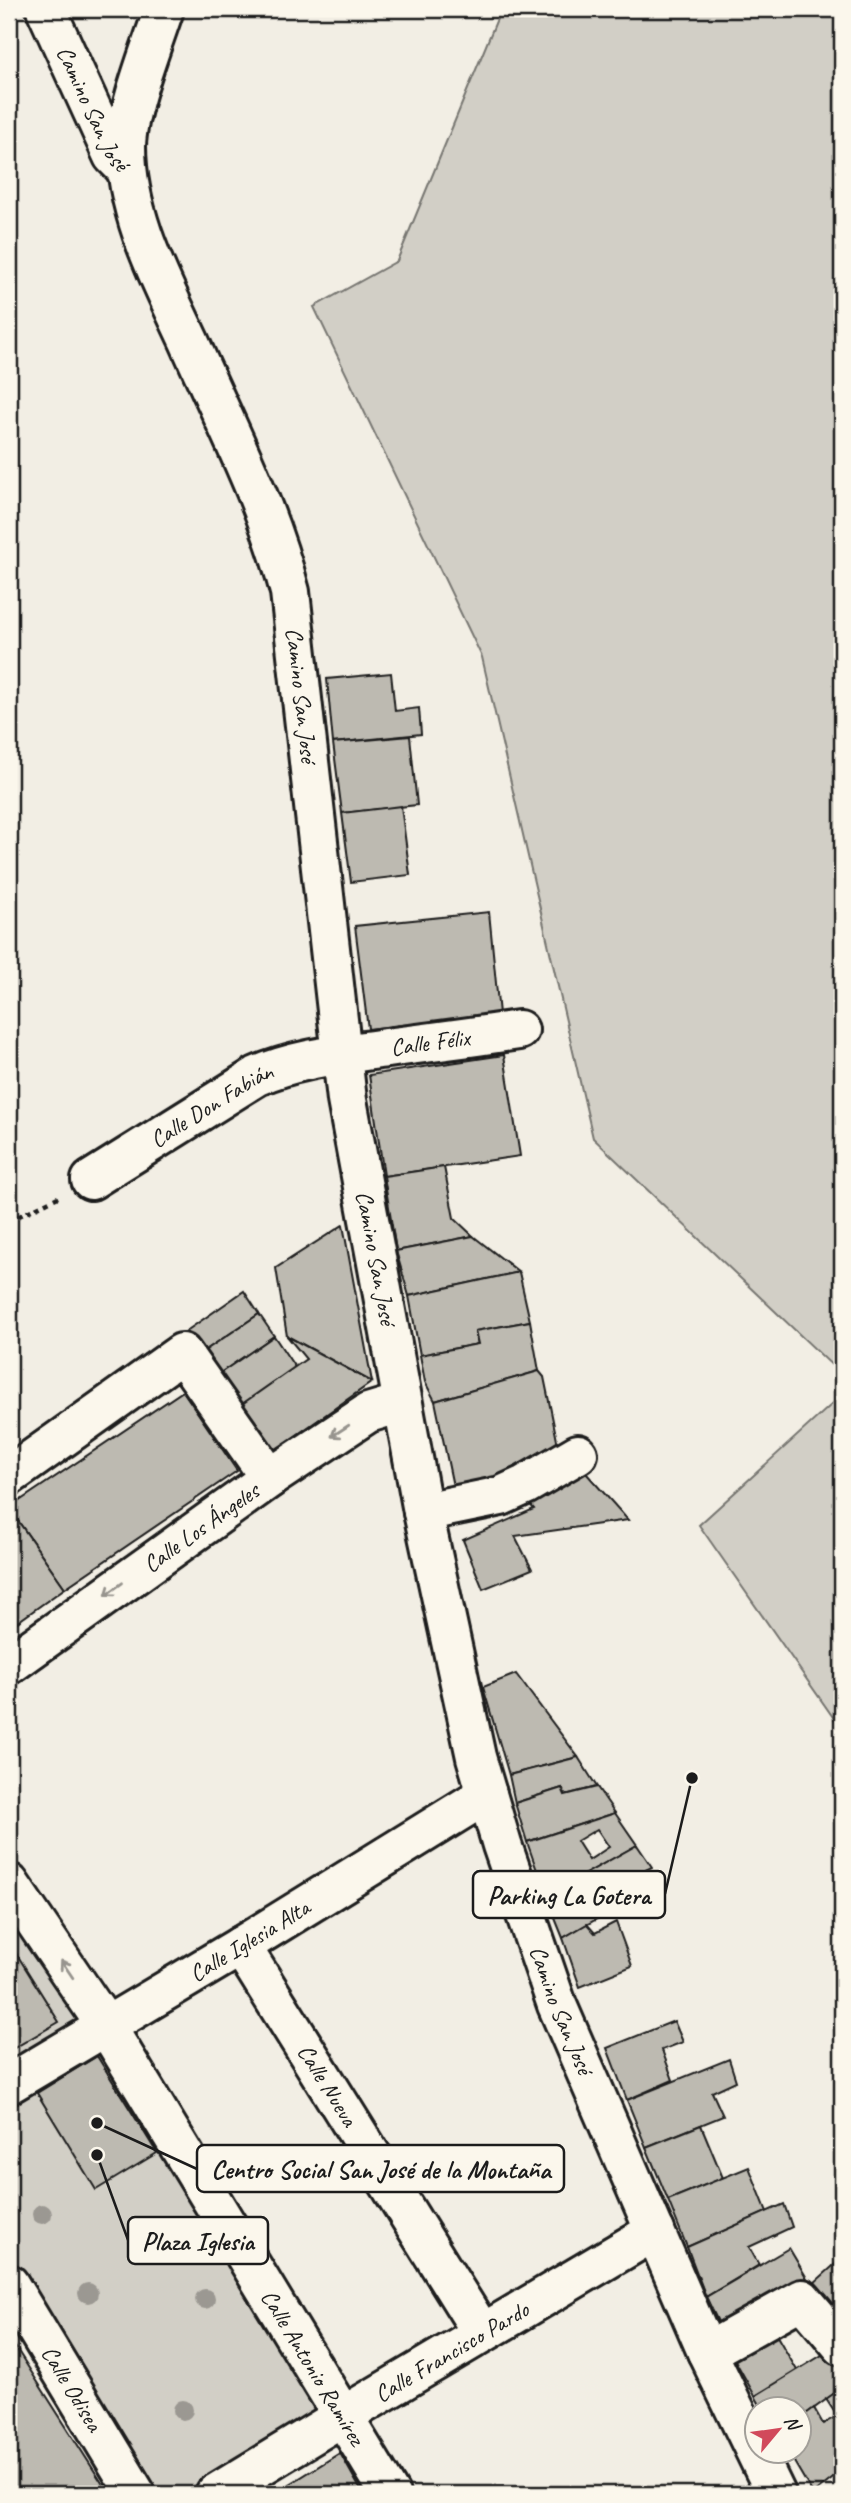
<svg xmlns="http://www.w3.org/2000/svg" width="851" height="2503" viewBox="0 0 851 2503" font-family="Caveat,sans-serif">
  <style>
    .green { fill: #d2cfc6; stroke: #777671; stroke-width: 2 }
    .building { fill: #bdbab1; stroke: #1c1c1c; stroke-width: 2; fill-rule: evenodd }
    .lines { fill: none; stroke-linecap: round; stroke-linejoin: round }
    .minor-casing { stroke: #1c1c1c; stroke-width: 44 }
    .major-casing { stroke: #1c1c1c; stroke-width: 44 }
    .path { stroke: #1c1c1c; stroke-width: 4.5; stroke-dasharray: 5 5; stroke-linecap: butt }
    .minor { stroke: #fbf7ec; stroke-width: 38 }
    .major { stroke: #fbf7ec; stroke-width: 38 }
    .tree { fill: #9b9892 }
    .oneway { stroke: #97948e }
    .labels { text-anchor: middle; stroke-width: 7; stroke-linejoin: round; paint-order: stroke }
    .street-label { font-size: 24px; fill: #1c1c1c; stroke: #fbf7ec }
    .leader { fill: none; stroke: #1c1c1c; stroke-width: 2.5 }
    .callout-dot { fill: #1c1c1c; stroke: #fbf7ec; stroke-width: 2.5 }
    .callout { fill: #fbf7ec; stroke: #1c1c1c; stroke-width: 2.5 }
    .callout-label { font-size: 26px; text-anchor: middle; font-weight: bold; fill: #1c1c1c }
  </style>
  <rect width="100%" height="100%" fill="#f2eee4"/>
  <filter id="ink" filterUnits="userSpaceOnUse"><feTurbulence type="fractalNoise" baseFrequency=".0143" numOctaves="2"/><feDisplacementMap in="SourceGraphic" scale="14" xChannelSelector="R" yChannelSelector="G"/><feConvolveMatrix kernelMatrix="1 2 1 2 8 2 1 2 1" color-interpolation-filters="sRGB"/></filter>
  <g filter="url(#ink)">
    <g class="green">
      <path d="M501 9H842V1375L593 1138 482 657 314 307 397 261Z"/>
      <path d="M842 1395V1730L699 1525Z"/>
      <path d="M9 1883 343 2416 215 2494H136L9 2285Z"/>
    </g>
    <g class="building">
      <path d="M391 673 395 711 419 708 421 734 333 743 327 679Z"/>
      <path d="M410 736 417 805 342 813 333 743Z"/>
      <path d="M401 806 410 875 351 882 342 813Z"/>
      <path d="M489 912 499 1014 368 1029 355 926Z"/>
      <path d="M504 1055 520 1156 384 1176 369 1075Z"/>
      <path d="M444 1167 454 1218 473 1236 396 1251 384 1176Z"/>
      <path d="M343 1225 372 1382 287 1336 276 1268Z"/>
      <path d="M473 1236 519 1272 409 1296 396 1251Z"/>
      <path d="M519 1272 530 1321 475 1331 478 1344 420 1355 409 1296Z"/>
      <path d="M244 1291 259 1314 197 1356 182 1334Z"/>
      <path d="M259 1314 274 1336 213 1378 197 1356Z"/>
      <path d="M530 1321 539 1371 435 1401 425 1382 420 1355 478 1344 475 1331Z"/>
      <path d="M274 1336 296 1369 235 1409 213 1378Z"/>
      <path d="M287 1336 372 1382 267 1456 235 1409 306 1359Z"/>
      <path d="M539 1371 544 1377 560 1455 511 1482 454 1491 435 1401Z"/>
      <path d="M183 1391 237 1471 65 1588 9 1508Z"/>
      <path d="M578 1464 628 1520 515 1536 532 1569 483 1589 463 1540 534 1509 527 1501Z"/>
      <path d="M9 1508 65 1588 9 1628Z"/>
      <path d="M516 1674 578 1757 509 1775 483 1687Z"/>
      <path d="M578 1757 597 1787 565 1795 562 1788 515 1803 509 1775Z"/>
      <path d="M597 1787 615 1813 527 1842 515 1803 562 1788 565 1795Z"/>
      <path d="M615 1813 637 1845 546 1896 527 1842ZM597 1829 609 1847 589 1860 577 1841Z"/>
      <path d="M637 1845 652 1867 613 1885 623 1904 563 1938 546 1896Z"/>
      <path d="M616 1922 632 1966 580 1987 563 1938 587 1924 595 1933Z"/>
      <path d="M11 1945 59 2022 9 2051V1947Z"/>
      <path d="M674 2021 683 2042 662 2050 673 2080 627 2100 607 2048Z"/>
      <path d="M97 2056 157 2153 96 2190 37 2093Z"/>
      <path d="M729 2059 736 2081 712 2092 723 2116 646 2147 627 2100Z"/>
      <path d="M701 2125 723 2178 668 2200 646 2147Z"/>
      <path d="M749 2167 767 2212 687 2247 668 2200Z"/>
      <path d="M784 2204 792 2227 749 2247 759 2265 706 2297 687 2247Z"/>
      <path d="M789 2248 808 2280 722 2330 706 2297Z"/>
      <path d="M842 2258V2318L814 2283Z"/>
      <path d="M774 2331 798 2372 755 2396 732 2355Z"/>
      <path d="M9 2337 109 2494H9Z"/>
      <path d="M827 2352 842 2368V2388L798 2420V2408H762L755 2396Z"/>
      <path d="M842 2388V2471L813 2494 787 2450H798V2420L814 2408 823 2424 837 2416 826 2399Z"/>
      <path d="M340 2453 363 2494H274Z"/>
    </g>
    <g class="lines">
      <defs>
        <g id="minor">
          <path id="s1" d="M46 9 113 156 127 170"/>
          <path id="s2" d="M91 1180 257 1076C296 1059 337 1055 379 1049 425 1043 472 1037 519 1030"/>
          <path d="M9 1476 182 1353 270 1478"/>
          <path d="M423 1512 501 1496 525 1485 578 1454"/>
          <path id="s3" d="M9 1665 270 1478 368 1413 401 1403"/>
          <path id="s4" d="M9 1883 106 2026 390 2494"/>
          <path id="s5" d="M241 1946 482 2333"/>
          <path id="s6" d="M9 2084 241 1946 487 1794"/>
          <path id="s7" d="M9 2284 136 2494"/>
          <path d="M707 2352 802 2299 842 2346"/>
          <path id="s8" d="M215 2494 343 2416 655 2231"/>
        </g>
        <g id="major">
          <path id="s9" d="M164 9C152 46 127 108 126 146 126 216 161 280 189 341 225 423 268 505 290 592L347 1100 423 1512 476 1757 502 1845 557 2005 707 2352 776 2494"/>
        </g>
      </defs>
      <use href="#minor" class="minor-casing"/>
      <use href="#major" class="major-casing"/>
      <path class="path" d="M9 1221 58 1197"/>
      <use href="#minor" class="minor"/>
      <use href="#major" class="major"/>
    </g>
    <g class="tree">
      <circle cx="42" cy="2214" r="10"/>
      <circle cx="138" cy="2242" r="10"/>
      <circle cx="88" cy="2293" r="10"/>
      <circle cx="205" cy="2299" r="10"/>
      <circle cx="183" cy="2410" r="10"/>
    </g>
    <defs><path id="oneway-shaft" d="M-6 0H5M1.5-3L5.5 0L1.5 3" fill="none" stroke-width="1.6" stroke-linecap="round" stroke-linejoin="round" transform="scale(1.75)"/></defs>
    <g class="oneway">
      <use href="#oneway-shaft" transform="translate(340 1431) rotate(147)"/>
      <use href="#oneway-shaft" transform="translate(114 1589) rotate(144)"/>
      <use href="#oneway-shaft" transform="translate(67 1969) rotate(-124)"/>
    </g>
  </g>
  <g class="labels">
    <g class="street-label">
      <text dy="8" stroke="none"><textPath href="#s1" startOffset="110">Camino San José</textPath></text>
      <text dy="8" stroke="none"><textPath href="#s9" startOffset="724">Camino San José</textPath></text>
      <text dy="8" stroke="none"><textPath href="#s2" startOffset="373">Calle Félix</textPath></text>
      <text dy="8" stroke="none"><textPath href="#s2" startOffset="142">Calle Don Fabián</textPath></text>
      <text dy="8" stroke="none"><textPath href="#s9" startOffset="1292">Camino San José</textPath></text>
      <text dy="8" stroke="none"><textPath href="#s3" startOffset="236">Calle Los Ángeles</textPath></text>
      <text dy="8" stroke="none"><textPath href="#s6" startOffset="280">Calle Iglesia Alta</textPath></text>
      <text dy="8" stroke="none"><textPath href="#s9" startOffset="2068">Camino San José</textPath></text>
      <text dy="8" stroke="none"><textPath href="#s5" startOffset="164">Calle Nueva</textPath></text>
      <text dy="8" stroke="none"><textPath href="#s8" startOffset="276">Calle Francisco Pardo</textPath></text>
      <text dy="8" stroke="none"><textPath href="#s4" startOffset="572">Calle Antonio Ramírez</textPath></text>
      <text dy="8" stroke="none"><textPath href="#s7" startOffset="122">Calle Odisea</textPath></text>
    </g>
  </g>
  <path class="leader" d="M692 1778L665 1894M97 2123L197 2169M97 2155L128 2240"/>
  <g class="callout-dot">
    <circle cx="692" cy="1778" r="7"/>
    <circle cx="97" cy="2123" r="7"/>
    <circle cx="97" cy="2155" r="7"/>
  </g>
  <g class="callout">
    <rect x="473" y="1871" width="192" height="47" rx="7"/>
    <rect x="197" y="2145" width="367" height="47" rx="7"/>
    <rect x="128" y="2217" width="140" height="47" rx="7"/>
  </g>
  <g class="callout-label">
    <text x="569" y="1904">Parking La Gotera</text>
    <text x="381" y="2178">Centro Social San José de la Montaña</text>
    <text x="198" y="2250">Plaza Iglesia</text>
  </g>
  <rect width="851" height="2503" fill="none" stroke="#fbf7ec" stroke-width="35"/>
  <rect x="18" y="18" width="816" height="2468" fill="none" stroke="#1c1c1c" stroke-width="2.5" filter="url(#ink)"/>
  <g transform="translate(778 2430) rotate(61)"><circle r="33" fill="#fbf7ec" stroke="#a29f99" stroke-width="2"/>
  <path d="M0-5L12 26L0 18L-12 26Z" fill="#d1495b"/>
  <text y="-10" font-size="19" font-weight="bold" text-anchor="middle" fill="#1c1c1c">N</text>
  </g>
</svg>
